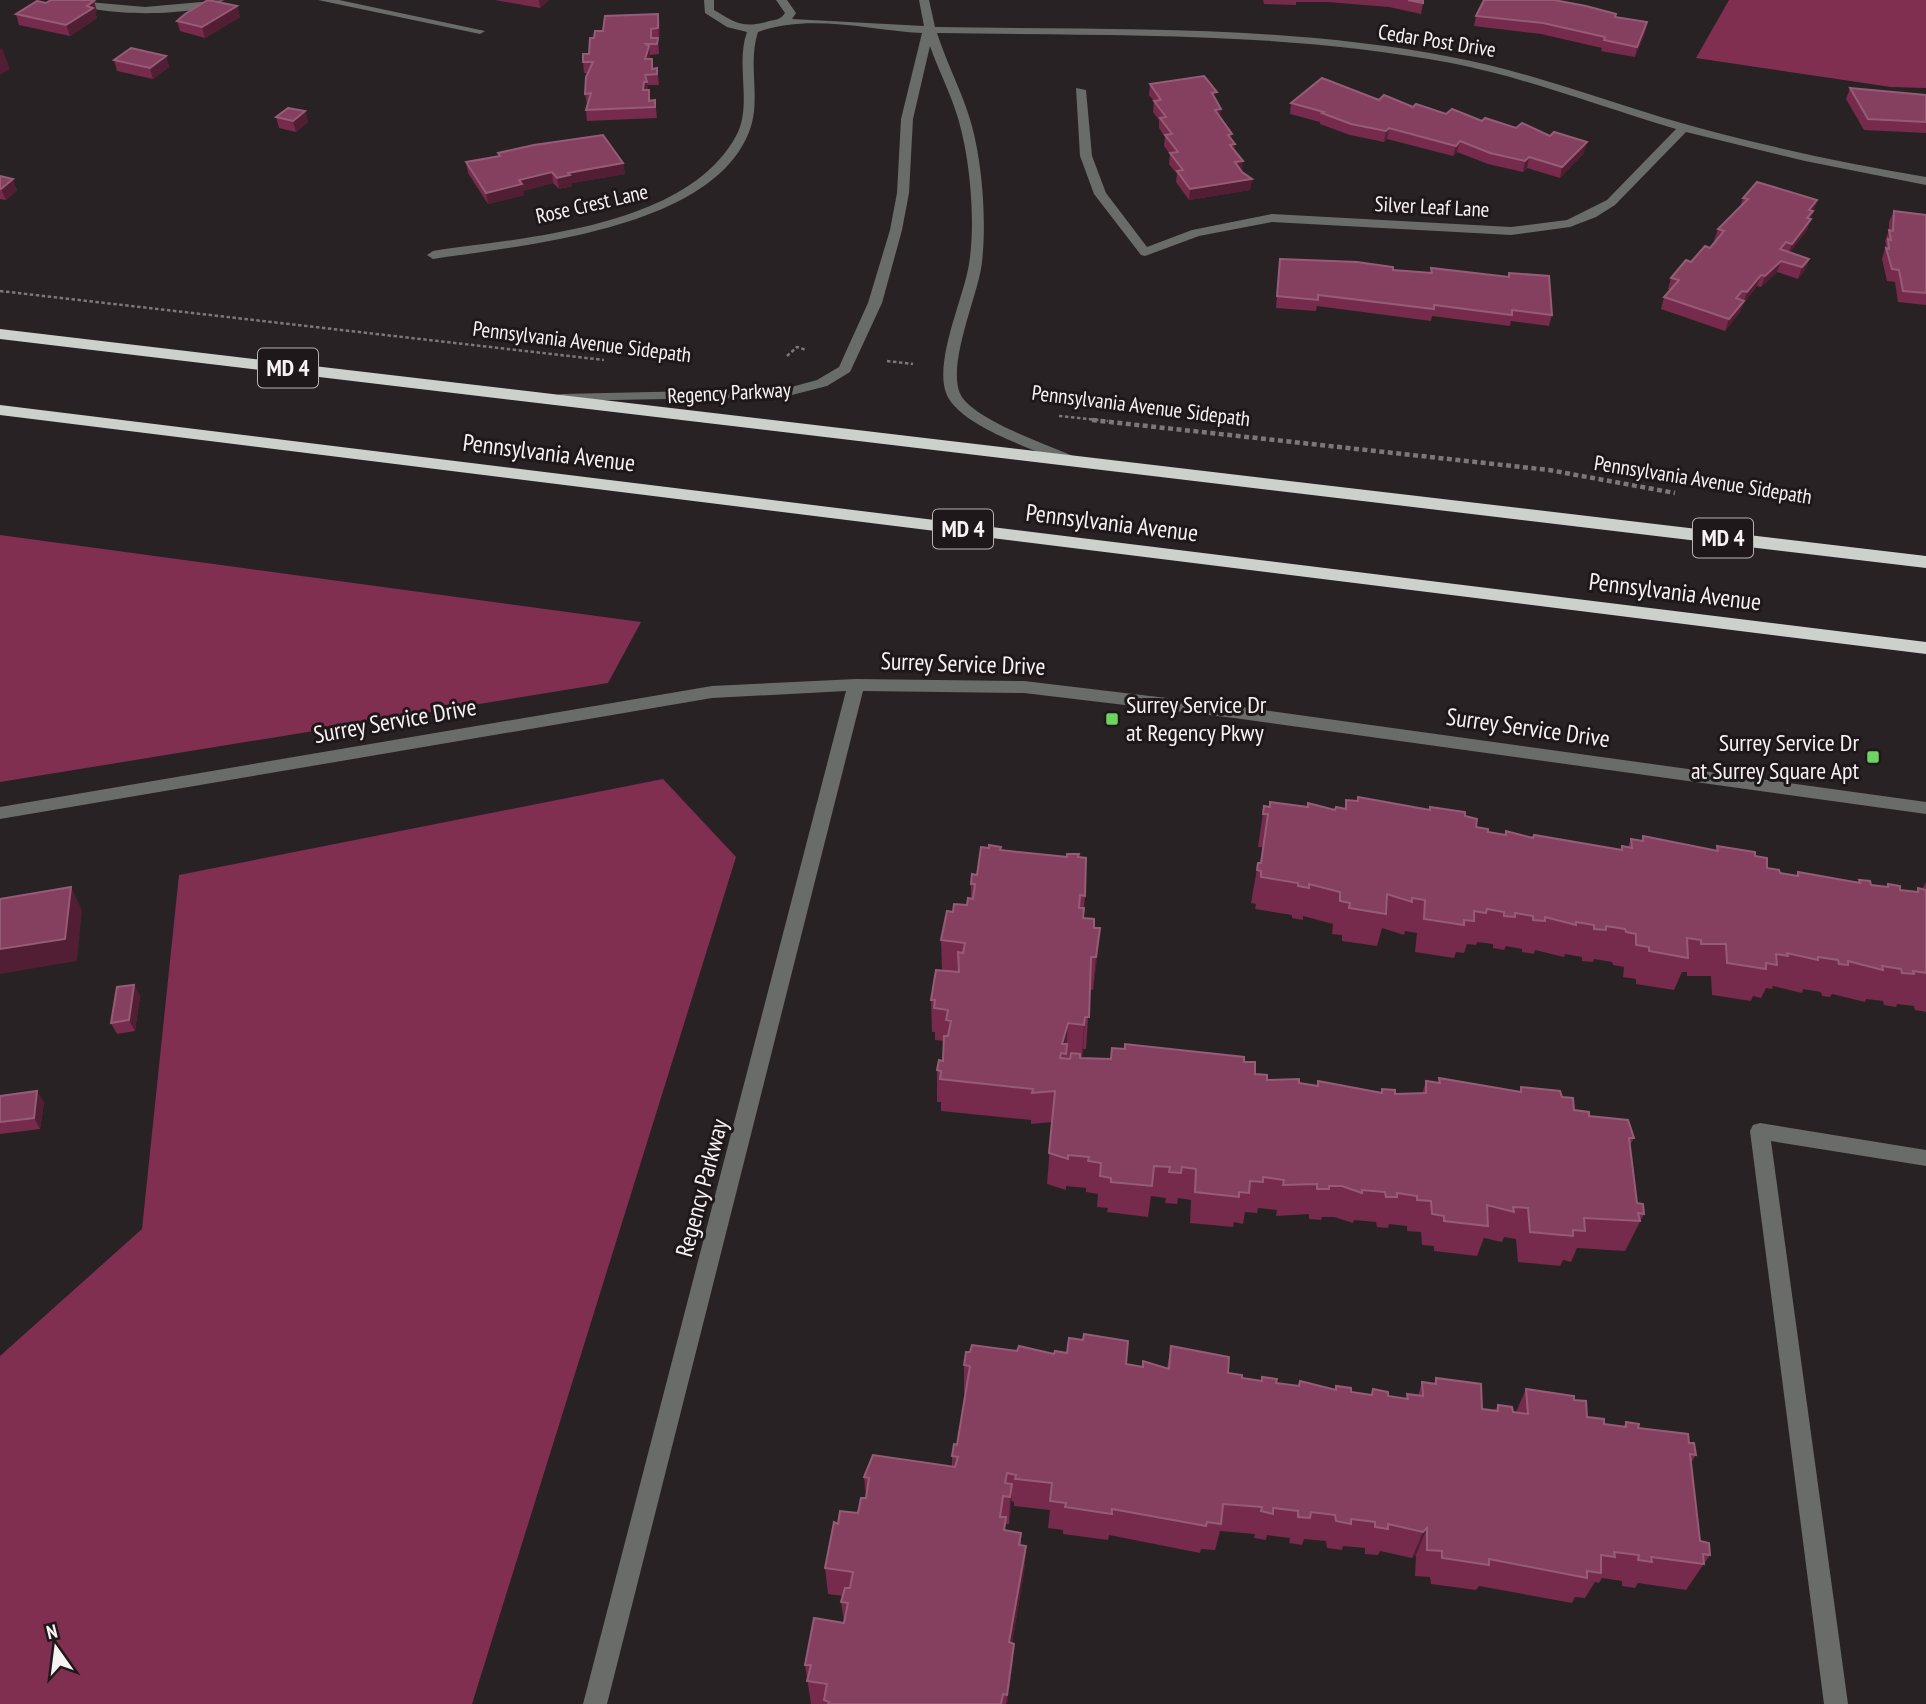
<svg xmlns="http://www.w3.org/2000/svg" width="1926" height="1704" viewBox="0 0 1926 1704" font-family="'PT Sans Narrow',sans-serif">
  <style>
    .forest { fill: #812f51 }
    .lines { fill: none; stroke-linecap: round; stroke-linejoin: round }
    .path-far1 { stroke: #7d7778; stroke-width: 2.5; stroke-dasharray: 3.5 2.5; stroke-linecap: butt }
    .path { stroke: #7d7778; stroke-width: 4.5; stroke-dasharray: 5 3.5; stroke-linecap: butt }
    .minor { fill: #6a6c69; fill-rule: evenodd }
    .highway { fill: #ccd2cb; fill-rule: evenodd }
    .wall { fill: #762a4c }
    .shaded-wall { fill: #511e34 }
    .building { fill: #84405e; stroke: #965c75; stroke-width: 2 }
    .poi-dot { fill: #6ed360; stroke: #1f181a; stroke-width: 2.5 }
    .labels { text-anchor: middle; stroke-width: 6; stroke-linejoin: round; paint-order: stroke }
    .far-street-label { font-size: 21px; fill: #f7f2f3; stroke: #1f181a }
    .shield { fill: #1f181a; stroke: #b6b1b2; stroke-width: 2 }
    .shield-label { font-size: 23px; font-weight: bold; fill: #f7f2f3 }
    .street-label { font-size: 24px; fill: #f7f2f3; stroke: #1f181a }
    .poi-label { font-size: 24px; fill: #f7f2f3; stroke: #1f181a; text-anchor: start }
  </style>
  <rect width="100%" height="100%" fill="#292224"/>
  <g class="forest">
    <path d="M1729 0H1926V88L1891 87 1696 58Z"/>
    <path d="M0 535 641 622 608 683 0 782Z"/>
    <path d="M663 779 736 857 472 1704H0V1356L142 1229 179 875Z"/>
  </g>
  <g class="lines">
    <g class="path-far1">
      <path d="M0 291 604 360"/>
      <path d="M787 356 797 347 806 350"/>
      <path d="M887 361 913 364"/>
      <path d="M1059 416 1108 421"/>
    </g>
    <path class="path" d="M1092 420 1549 470 1675 493"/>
    <g class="minor">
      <path d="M66 0 145 7 224 0C200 18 90 17 66 0Z"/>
      <path d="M318 0H339L485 31 480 34Z"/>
      <path d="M704 0H714V10C736 23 742 28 766 22 775 19 780 21 785 13L776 0H787L796 13 792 19 924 26 919 0H929L935 27C1107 30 1281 24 1451 57 1523 70 1593 97 1664 118 1750 143 1837 162 1926 177V185L1805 161 1686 132 1615 205 1596 217 1570 227 1511 235 1272 222 1199 236 1145 256 1141 255 1094 194 1080 156 1076 88 1086 90 1092 156 1106 193 1147 247 1192 230 1272 214 1511 227 1567 220 1607 200 1676 129C1601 107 1528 78 1451 63 1282 31 1108 36 937 33 946 61 959 86 968 113 982 154 987 219 982 262 979 294 944 369 962 397 979 422 1051 446 1080 459V465H1070C1037 450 969 430 949 399 930 369 964 298 969 264 976 222 970 156 957 115 950 92 938 69 930 46L913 119 909 193 902 230 882 303 850 372 827 386 784 397 557 401V395L562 394 784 389 817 380 839 367 868 303 890 230 897 193 901 119 922 33C870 30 808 13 758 32 747 65 762 100 749 132 711 230 522 245 433 259L427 255 433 251C525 237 686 228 736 136 753 105 735 65 747 32L727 27 705 13Z"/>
      <path d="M856 679 1024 681 1234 706 1926 802V814L1234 718 1024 693 863 691 607 1704H583L846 691 712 698 0 819V807L712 686Z"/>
      <path d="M1760 1123 1926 1150V1166L1771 1141 1848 1704H1824L1750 1131 1753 1125Z"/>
    </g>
    <g class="highway">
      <path d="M0 329 1926 556V568L0 339Z"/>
      <path d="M0 405 1926 642V654L0 415Z"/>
    </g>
  </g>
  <g class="wall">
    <path d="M495 0H549L540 8Z"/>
    <path d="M1263 0H1423V3L1421 14 1389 7 1327 2H1296V5L1264 4Z"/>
    <path d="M237 6 240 17 205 38 180 31 177 21Z"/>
    <path d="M97 11 95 13 97 18 70 36 19 25 16 14Z"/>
    <path d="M658 14 660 24 659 39H658L659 54 650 55V59L653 68H657L659 85H647L651 101 655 100 657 118 587 121 586 110 587 104 585 94 588 73H584L583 62 589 54 594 38Z"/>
    <path d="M1616 14 1615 17 1647 22 1645 33 1635 57 1601 51 1602 48 1541 34 1474 26 1476 16Z"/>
    <path d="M166 56 169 67 153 79 117 71 114 60Z"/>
    <path d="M1150 84 1216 100 1220 118 1231 139 1235 144 1234 150 1242 171 1252 179 1250 190 1189 200 1176 182 1177 174 1169 164 1170 154 1164 146 1165 137 1159 128V120L1153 112 1154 101 1149 95Z"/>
    <path d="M1850 88 1926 95V133L1864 130 1846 99Z"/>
    <path d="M1379 100 1482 121 1584 153 1560 178 1527 168 1523 172 1488 164 1457 152 1453 156 1387 139 1384 142 1350 135 1320 124V122L1290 114 1291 103Z"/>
    <path d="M305 111 308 122 296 132 279 128 276 117Z"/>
    <path d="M498 153 623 163 625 174 572 183V186L559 189 553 183 523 191 524 195 488 204 468 173 466 162 498 157Z"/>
    <path d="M0 176 17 190 6 200 0 199Z"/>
    <path d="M1743 198 1817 200 1807 230 1790 252 1809 259 1805 270 1798 279 1777 272 1761 287 1757 286 1743 304 1740 312 1725 331 1661 309 1664 297 1670 290 1668 289 1671 278 1710 248 1716 241H1714L1718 229 1740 207Z"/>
    <path d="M1894 211 1926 215V305L1898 302 1895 282 1887 281 1882 259 1886 245 1885 241 1889 230V222Z"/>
    <path d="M1280 259 1430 273 1431 268 1508 277 1509 273 1552 315 1549 326 1511 321 1510 326 1432 316 1431 321 1317 306 1316 311 1276 308Z"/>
    <path d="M1358 797 1429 810 1430 807 1465 816 1476 827 1488 832 1504 835 1506 831 1533 838 1620 850 1622 846 1628 847 1631 839 1642 841 1643 836 1716 850 1717 846 1755 856 1767 868 1780 873 1796 876 1798 872 1858 883 1859 880 1871 885 1886 887 1888 884 1900 890 1917 892 1918 888 1922 889 1926 882V1012L1915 1010 1914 1006 1897 1004 1896 1007 1884 1005 1883 1001 1866 999 1865 1002 1832 994 1830 997 1822 996 1821 992 1803 989 1802 993 1773 986 1772 989 1766 988 1761 998 1753 996 1751 1001 1712 995 1711 976H1687V972H1682L1674 990 1636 984V979L1623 977 1624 967 1613 965 1612 962 1594 959 1593 962 1582 961V957L1565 954 1564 957 1535 950 1534 954 1522 952V949L1506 946 1504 950 1493 948V944L1477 942 1476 945 1467 944 1464 953 1456 952 1454 958 1415 952 1417 933 1405 931 1404 935 1382 928 1377 946 1342 941V935L1332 934 1333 924 1303 916V920L1292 918V915L1255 909 1256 904 1251 903 1258 863H1260L1263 847H1258L1264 806 1308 807 1335 810 1345 808 1346 800 1357 801Z"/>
    <path d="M1001 851 1079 857 1085 896 1083 918 1094 928H1100L1093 990 1090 989 1086 1049H1083L1082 1057 1080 1058 1111 1059 1244 1062 1255 1074 1267 1080 1317 1085 1318 1081 1381 1092 1382 1089 1395 1094H1422L1426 1081 1438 1083 1439 1078 1520 1092 1521 1087 1562 1097 1574 1110 1634 1138 1630 1145 1637 1203 1644 1214 1625 1251 1577 1248 1571 1262 1563 1260 1560 1266 1518 1262 1516 1239 1504 1237 1502 1242 1484 1238 1477 1256 1434 1251V1246L1422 1245 1421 1232 1407 1231V1226L1389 1224 1388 1228 1377 1227 1376 1222 1354 1220 1353 1223 1334 1217H1322L1321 1220 1309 1219V1214L1276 1216 1277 1210 1258 1208 1257 1213 1245 1212 1243 1224 1234 1222 1233 1227 1190 1223 1191 1200 1178 1198 1177 1204 1165 1203 1166 1198 1151 1196 1148 1217 1107 1212 1108 1208 1097 1207 1098 1194 1086 1192V1188L1066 1186V1190L1047 1184 1052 1122 1031 1124V1120L941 1111V1102H937V1070L943 1061 944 1041 935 1040V1032H932L931 1000 942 970 941 940 953 912 967 905 971 898V884L977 875Z"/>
    <path d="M134 985 140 996 135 1031 117 1034 111 1023Z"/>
    <path d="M0 1096 44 1102 40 1129 0 1134Z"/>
    <path d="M1171 1346 1228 1373 1242 1378 1261 1381 1262 1377 1276 1383 1335 1390 1336 1386 1351 1392 1371 1395 1373 1389 1388 1396 1406 1399 1407 1394 1418 1396 1422 1382 1434 1383 1436 1378 1482 1409 1495 1410 1498 1405 1516 1412 1526 1389 1574 1400 1587 1417 1604 1424 1623 1427 1626 1422 1638 1428 1689 1443 1696 1455 1691 1463 1700 1541 1710 1555 1686 1590 1638 1583 1635 1588 1622 1586V1581L1602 1578 1599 1583 1595 1582 1585 1598 1575 1597 1572 1603 1479 1586 1476 1590 1431 1584 1430 1577 1415 1576 1416 1555 1412 1558 1380 1551 1378 1555 1365 1554V1548L1343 1546 1342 1550 1327 1548 1326 1541 1304 1539 1302 1545 1289 1543 1290 1538 1267 1535 1266 1540 1254 1538 1255 1534 1220 1531 1215 1550 1201 1549 1200 1553 1109 1535 1108 1540 1063 1534V1530L1048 1528 1050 1510 1014 1506V1502L1011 1501 1009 1524H1005V1530L1021 1533V1546H1026L1024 1572 1012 1643 1014 1644 1012 1668 1007 1704H811L805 1665 844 1622 841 1602 843 1596 828 1594 825 1568 838 1524 858 1513 866 1498 864 1477 952 1467V1456L957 1445 966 1394H964V1365L1054 1354 1142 1367 1143 1361 1167 1368Z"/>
  </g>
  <g class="shaded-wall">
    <path d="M539 0H549L540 8Z"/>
    <path d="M94 1 97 11 95 13 97 18 70 36 66 25 87 6Z"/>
    <path d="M237 6 240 17 205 38 202 27Z"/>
    <path d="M658 14 660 24 659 39 658 28Z"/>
    <path d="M1647 22 1645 33 1635 57 1637 47Z"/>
    <path d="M649 46 650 56 646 70 645 59Z"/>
    <path d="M2 48 10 69 0 75V49Z"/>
    <path d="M166 56 169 67 153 79 150 68Z"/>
    <path d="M644 82H647L648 93 643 90Z"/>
    <path d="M1221 109 1220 120 1215 110Z"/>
    <path d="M305 111 308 122 296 132 293 121Z"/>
    <path d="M1389 128 1387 139 1384 142 1386 131Z"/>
    <path d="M1232 134 1231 144H1235L1234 154 1228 155V135Z"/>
    <path d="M1460 141 1457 152 1453 156 1456 146Z"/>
    <path d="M1587 142 1584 153 1560 178 1562 167Z"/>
    <path d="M1529 157 1527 168 1523 172 1525 161Z"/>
    <path d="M1243 161 1242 172 1235 162Z"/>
    <path d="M623 163 625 174 572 183V186L559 189 557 178 568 173Z"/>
    <path d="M552 172 553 183 523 191 524 195 488 204 486 193 519 180Z"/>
    <path d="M13 179 17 190 6 200 1 189Z"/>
    <path d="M1252 179 1250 190 1189 200 1190 189Z"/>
    <path d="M1817 200 1807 230 1788 255 1792 244 1809 210Z"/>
    <path d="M1809 259 1805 270 1798 279 1802 267Z"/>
    <path d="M1781 261 1777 272 1761 287 1765 276Z"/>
    <path d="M1761 275 1757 286 1743 304 1740 312 1725 331 1729 319 1744 301 1747 292Z"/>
    <path d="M71 887 82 910 77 961 0 974V949Z"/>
    <path d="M1100 928 1097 961 1093 990 1096 957Z"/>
    <path d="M134 985 140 996 135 1031 129 1020Z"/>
    <path d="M1085 1017 1083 1049 1082 1057 1084 1025Z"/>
    <path d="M1068 1023 1066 1054 1062 1044Z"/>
    <path d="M37 1091 44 1102 40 1129 34 1118Z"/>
    <path d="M1012 1484 1011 1511 1009 1524 1010 1497Z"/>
    <path d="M1427 1528 1416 1555 1412 1558 1423 1532Z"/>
    <path d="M1026 1546 1024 1572 1008 1667 1009 1642Z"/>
    <path d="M1014 1644 1012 1668 1007 1704H1006Z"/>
  </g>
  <g class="building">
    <path d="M51 0H89L94 1 87 6 93 8 66 25 16 14 37 1 46 3Z"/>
    <path d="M208 0 237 6 202 27 177 21 185 14Z"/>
    <path d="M1408 0H1423V3Z"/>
    <path d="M1484 0H1554L1586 6 1616 14 1615 17 1647 22 1637 47 1604 40 1605 37 1543 23 1476 16Z"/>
    <path d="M658 14V28L651 29V38H658L657 44H646L649 46 645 59H652V69L657 68V74L645 75 647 82H644L643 90H649V101L655 100V107L586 110 591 93 585 94 586 77 593 62H583V54H589L590 38H594L595 31H603L605 16Z"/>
    <path d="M131 48 166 56 150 68 114 60Z"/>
    <path d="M1204 76 1217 92 1212 93 1221 109 1215 110 1232 134 1228 135 1235 144 1230 145 1243 161 1235 162 1242 172 1252 179 1190 189 1177 171 1183 170 1170 153 1178 152 1165 135 1172 134 1160 118 1166 117 1154 101 1161 100 1150 84Z"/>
    <path d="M1322 78 1379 100 1384 95 1413 107 1416 104 1446 114 1452 109 1482 121 1485 118 1516 128 1522 123 1550 136 1554 132 1587 142 1562 167 1529 157 1525 161 1490 153 1460 141 1456 146 1389 128 1386 131 1351 124 1322 113 1324 112 1291 103Z"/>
    <path d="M1850 88 1926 95V122L1868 119Z"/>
    <path d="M288 108 305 111 293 121 276 117Z"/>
    <path d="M603 135 623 163 568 173 570 175 557 178 552 172 519 180 522 184 486 193 466 162 500 156 498 153 534 145Z"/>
    <path d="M0 176 13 179 1 189 0 188Z"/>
    <path d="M1757 182 1817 200 1809 210 1813 211 1807 218 1811 219 1792 244 1786 242 1780 249 1809 259 1802 267 1781 261 1765 276 1761 275 1747 292 1742 291 1736 298 1744 301 1729 319 1664 297 1679 280 1671 278 1686 260 1691 262 1705 246 1710 248 1724 231 1718 229 1748 199 1743 198Z"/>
    <path d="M1894 211 1926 215V293L1903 291 1899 270 1892 269 1886 248 1889 249 1888 239 1891 240 1889 230 1893 231Z"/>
    <path d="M1280 259 1357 262 1393 267V270L1432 273 1431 268 1509 277V273L1549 276 1552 315 1512 310V315L1434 305V309L1318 295V300L1277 296Z"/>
    <path d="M1358 797 1430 810V807L1465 812V816L1477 819 1476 827 1488 829V832L1506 835V831L1533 838 1534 835 1622 850V846L1632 848 1631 839 1643 841V836L1718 851 1717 846 1755 852V856L1767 858V868L1779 870 1780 873 1798 876V872L1860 883 1859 880 1870 881 1871 885 1888 887V884L1900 886V890L1918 892V888L1926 890V973L1913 971 1914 974 1902 973 1901 969 1882 966 1883 970 1848 961V965L1839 964 1838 960 1818 957V960L1787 953 1788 956 1776 954 1777 965 1766 963V969L1727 963 1726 944H1701V940L1687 938 1688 958 1649 951V947L1636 945V934L1626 932 1625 929 1606 926V930L1594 929V925L1576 922V925L1545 917V921L1533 920V916L1515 913V917L1504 916V912L1487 909 1486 913 1474 911V921L1464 920V925L1424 919 1425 900 1412 898V902L1387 894 1386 914 1349 908 1350 903 1340 901V892L1309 884V888L1298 886V883L1261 877V871L1257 870 1258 863H1261L1268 814H1263L1264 806 1270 807V802L1308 807V803L1335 810 1336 807 1346 809V800L1358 801Z"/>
    <path d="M989 845 1001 847 1000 850 1067 857V854H1079L1078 857 1086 858 1085 896 1080 895 1079 908H1084L1083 918 1094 919V928H1100L1096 957H1091L1089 1017H1085L1084 1025 1068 1023 1062 1044H1067L1066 1054 1061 1053 1060 1058 1070 1059 1071 1053 1080 1054V1058L1111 1059 1112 1048 1125 1049V1044L1244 1057V1062H1255V1074L1267 1075V1080L1299 1079V1083L1318 1086V1081L1382 1093V1089L1395 1090V1094L1426 1093V1081L1440 1083 1439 1078 1521 1092V1087L1560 1091 1562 1097 1573 1098 1574 1110 1589 1112V1116L1628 1120 1634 1138H1629L1637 1203 1643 1204 1644 1214 1638 1213 1640 1221 1584 1218 1585 1231 1573 1230V1236L1530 1232 1528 1208 1513 1207 1514 1212 1487 1205 1488 1226 1444 1221V1216L1432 1214 1431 1201 1417 1200V1196L1397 1193V1197H1386L1385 1192 1362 1190V1193L1342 1186H1329V1189H1317V1184L1283 1185 1284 1180 1263 1177V1182L1250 1181 1249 1193 1239 1192V1197L1195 1192 1196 1169 1182 1167 1181 1173 1169 1172 1170 1167 1154 1166 1152 1186 1111 1182V1178L1100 1176 1101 1163 1088 1161 1089 1157 1068 1155V1159L1049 1153 1055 1091 1032 1093 1033 1089 940 1079 941 1071 937 1070 939 1060 943 1061 944 1036H948L951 1021 946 1020 948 1010 934 1008 935 1000H931L936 970 959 972 958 952 963 953 965 943 941 940 947 911 953 912 954 904 967 905 968 898 973 899 975 884H971L972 874 977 875 981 847 989 848Z"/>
    <path d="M71 887 65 939 0 949V899Z"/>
    <path d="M134 985 129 1020 111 1023 117 987Z"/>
    <path d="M37 1091 34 1118 0 1122V1096Z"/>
    <path d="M1084 1334 1128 1341 1126 1364 1143 1367V1361L1169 1369 1171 1346 1229 1357 1228 1373 1242 1375V1378L1262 1381V1377L1277 1379 1276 1383 1299 1386 1300 1381 1336 1390V1386L1351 1388V1392L1372 1395 1373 1389 1388 1392V1396L1408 1399 1407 1394 1423 1396 1422 1382 1436 1384V1378L1481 1384 1482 1409 1498 1411V1405L1512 1407 1513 1412 1528 1414 1526 1389 1574 1396V1400L1586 1401 1587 1417 1604 1419V1424L1626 1427V1422L1639 1424 1638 1428 1688 1434 1689 1443H1694L1696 1455 1690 1454 1700 1541 1709 1543 1710 1555 1703 1554 1704 1564 1651 1557 1652 1562 1638 1560 1639 1555 1614 1552 1615 1557 1601 1555V1573L1587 1571V1578L1489 1559V1565L1442 1558V1551L1427 1550V1528L1423 1532 1388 1524V1529L1375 1527V1522L1351 1519V1524L1336 1521 1335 1515 1311 1512 1310 1518 1298 1517V1511L1273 1508V1514L1261 1511 1262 1507 1223 1504 1221 1524 1207 1522 1206 1526 1112 1509V1514L1065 1507 1066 1503 1050 1501 1052 1483 1015 1479 1016 1475 1007 1473 1005 1483 1012 1484 1010 1497 1003 1496 1000 1517H1006L1004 1530 1021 1533 1019 1545 1026 1546 1009 1642 1014 1644 1007 1695 1003 1694 1001 1704H828L829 1702 824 1700 827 1684 807 1681 811 1665H805L814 1618 844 1623 848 1603 841 1602 845 1588H850L853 1572 825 1568 834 1522 838 1524 840 1511 858 1513 861 1498H866L869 1478 864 1477 873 1455 955 1467 958 1457 952 1456 954 1444 957 1445 970 1366 964 1365 966 1352H970L972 1345 1017 1351 1019 1346 1054 1354 1055 1351 1067 1353 1069 1338 1083 1340Z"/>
  </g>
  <g class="poi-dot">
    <rect x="1105" y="712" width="14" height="14" rx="3.5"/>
    <rect x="1866" y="750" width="14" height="14" rx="3.5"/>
  </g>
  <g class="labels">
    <g class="far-street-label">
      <text transform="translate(1437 41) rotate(9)" y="7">Cedar Post Drive</text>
      <text transform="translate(592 204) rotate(-13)" y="7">Rose Crest Lane</text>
      <text transform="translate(1432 207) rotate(3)" y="7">Silver Leaf Lane</text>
      <text transform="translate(582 342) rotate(7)" y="7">Pennsylvania Avenue Sidepath</text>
      <text transform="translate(729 393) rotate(-3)" y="7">Regency Parkway</text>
      <text transform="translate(1141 406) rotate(7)" y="7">Pennsylvania Avenue Sidepath</text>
      <text transform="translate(1703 480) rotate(9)" y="7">Pennsylvania Avenue Sidepath</text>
    </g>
    <g class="shield">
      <rect x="258" y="348.5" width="60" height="39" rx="5"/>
      <rect x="933" y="509.5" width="60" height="39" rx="5"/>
      <rect x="1693" y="518.5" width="60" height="39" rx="5"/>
    </g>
    <g class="shield-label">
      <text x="288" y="376">MD 4</text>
      <text x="963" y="537">MD 4</text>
      <text x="1723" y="546">MD 4</text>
    </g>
    <g class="street-label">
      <text transform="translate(549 453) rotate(7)" y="8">Pennsylvania Avenue</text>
      <text transform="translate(1112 523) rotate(7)" y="8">Pennsylvania Avenue</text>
      <text transform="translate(1675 592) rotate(7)" y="8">Pennsylvania Avenue</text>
      <text transform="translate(963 664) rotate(2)" y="8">Surrey Service Drive</text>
      <text transform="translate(395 721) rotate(-10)" y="8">Surrey Service Drive</text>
      <text transform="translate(1528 728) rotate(8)" y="8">Surrey Service Drive</text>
      <text transform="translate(702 1188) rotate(-75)" y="8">Regency Parkway</text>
    </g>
    <g class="poi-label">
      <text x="1126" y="713">Surrey Service Dr<tspan x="1126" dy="28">at Regency Pkwy</tspan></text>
      <text x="1859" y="751" text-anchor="end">Surrey Service Dr<tspan x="1859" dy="28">at Surrey Square Apt</tspan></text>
    </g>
  </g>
  <g transform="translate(56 1648) rotate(346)" stroke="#1f181a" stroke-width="5" paint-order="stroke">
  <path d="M0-5L12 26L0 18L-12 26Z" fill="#f7f2f3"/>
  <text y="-10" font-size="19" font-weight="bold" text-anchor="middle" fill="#f7f2f3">N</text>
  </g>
</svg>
